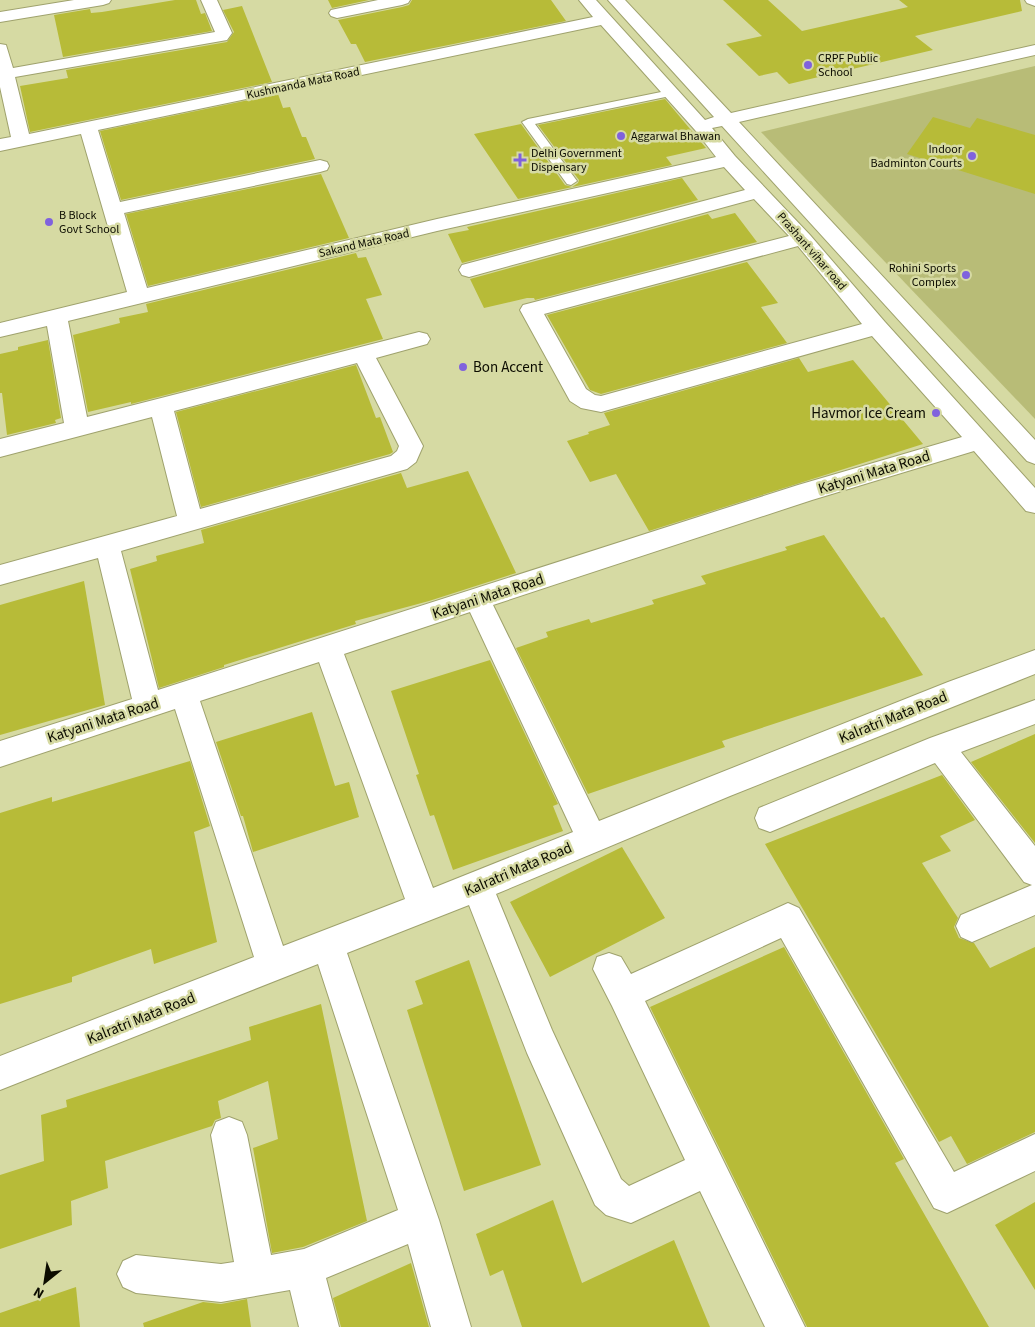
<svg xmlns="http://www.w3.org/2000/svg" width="1035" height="1327" viewBox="0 0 1035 1327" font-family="'Source Sans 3',sans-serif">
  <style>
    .green { fill: #b8bc77 }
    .building { fill: #b7bb38 }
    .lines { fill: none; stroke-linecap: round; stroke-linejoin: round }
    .service-casing { stroke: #9fa26d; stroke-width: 2 }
    .minor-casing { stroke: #9fa26d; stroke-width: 2 }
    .service { fill: #fff; fill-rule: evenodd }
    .minor { fill: #fff; fill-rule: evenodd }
    .poi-dot { fill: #8062dd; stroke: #d6daa3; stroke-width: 2 }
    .labels { text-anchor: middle; stroke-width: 5; stroke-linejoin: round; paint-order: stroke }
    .far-poi-label { font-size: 12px; fill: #0c0c00; stroke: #d6daa3; text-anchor: start }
    .far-street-label { font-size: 12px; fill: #0c0c00; stroke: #d6daa3 }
    .poi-label { font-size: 15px; fill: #0c0c00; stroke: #d6daa3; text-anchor: start }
    .street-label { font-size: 15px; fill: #0c0c00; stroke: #d6daa3 }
  </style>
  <rect width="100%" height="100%" fill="#d6daa3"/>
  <path class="green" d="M1035 66V419L761 132Z"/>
  <g class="building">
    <path d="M175 0H196L201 14 205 13 212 31 63 57 54 15 90 9 91 13 102 12Z"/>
    <path d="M328 0H369L332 8Z"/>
    <path d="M412 0H551L566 21 365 62 356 44H351L338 20 402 7 409 5Z"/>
    <path d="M723 0H768L802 31 908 7 899 0H1020L1022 11 915 36 933 50 789 84 777 72 759 76 726 44 762 36Z"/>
    <path d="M242 6 272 82 30 132 20 86 68 78 66 70 227 42 234 32 223 10Z"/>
    <path d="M278 94 283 108 290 107 302 137H306L315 159 121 200 100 131Z"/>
    <path d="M665 99 706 148 666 157 672 165 518 199 474 134 521 124 565 185 572 187 578 183 579 180 538 125Z"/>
    <path d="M933 117 970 128 977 118 1035 135V194L907 154Z"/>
    <path d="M321 174 349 238 148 286 126 214Z"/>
    <path d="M682 178 698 200 462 263 448 234 469 230 467 227Z"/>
    <path d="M735 213 757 242 535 300 534 298H527L484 308 470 279 708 214 712 219Z"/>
    <path d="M356 253 358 258 366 257 382 295 366 299 383 339 131 404V402L88 412 73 335 120 323 119 318 148 312 146 304Z"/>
    <path d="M747 262 778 303 761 307 787 343 601 394 590 390 547 315Z"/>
    <path d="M48 340 61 418 55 420 56 423 7 435 2 393H0V354L18 350V347Z"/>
    <path d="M799 358 808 372 853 360 923 444 649 531 616 474 590 482 567 441 589 434 588 432 610 425 604 413Z"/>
    <path d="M356 365 376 418 380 417 393 452 390 454 201 507 176 412Z"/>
    <path d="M468 471 516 573 429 601 355 621 356 624 224 665V667L159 688 130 569 157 561 156 556 204 543 201 530 401 473 407 488Z"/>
    <path d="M824 535 881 618 884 617 923 675 722 741 725 747 588 794 516 648 548 637 546 632 589 619 591 623 654 604 652 600 706 584 701 576 787 550 785 547Z"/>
    <path d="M84 581 105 705 0 735V605Z"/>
    <path d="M490 660 558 804 553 806 563 831 453 870 434 815 430 816 416 775 419 774 391 691Z"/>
    <path d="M312 712 335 786 349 782 359 817 253 852 243 816H241L216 742Z"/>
    <path d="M1035 734V843L971 762Z"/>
    <path d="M190 761 210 826 194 832 217 942 154 964 151 949 72 977V982L0 1004V813L52 797V802Z"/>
    <path d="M942 775 975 820 940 836 951 851 922 863 958 918 954 927 959 938 974 943 990 968 1035 947V1132L967 1164 951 1136 939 1142 765 844Z"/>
    <path d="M622 847 665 918 550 977 510 902Z"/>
    <path d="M784 947 904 1159 895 1163 989 1327H807L650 1007Z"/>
    <path d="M469 960 541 1165 464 1191 407 1010 423 1004 415 981Z"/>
    <path d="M321 1004 367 1221 303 1247 272 1253 253 1148 278 1139 268 1081 218 1101 221 1118 215 1120 212 1126 105 1161 108 1188 71 1201 72 1225 0 1249V1175L44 1161 41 1115 67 1107 66 1100 251 1040 249 1027Z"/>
    <path d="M553 1200 582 1283 674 1240 710 1327H522L503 1270 490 1276 476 1234Z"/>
    <path d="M1035 1202V1290L995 1225Z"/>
    <path d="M411 1263 429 1327H341L333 1298Z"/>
    <path d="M76 1287 80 1327H0V1313Z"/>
    <path d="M247 1299 251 1327H144L143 1323 203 1302 221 1304Z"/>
  </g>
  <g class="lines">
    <defs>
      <path id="service" d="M671 90 675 91 677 93 675 95 535 124 577 181 571 185 567 184 522 122 528 119Z"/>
      <g id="minor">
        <path d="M74 0H111L109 3 103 5 0 22V12Z"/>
        <path d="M201 0H217L232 33 227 40 15 77 29 134 593 17 579 0H596L705 120 714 117 608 0H625L731 113 1035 45V55L739 122 1035 440V464L1027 461 722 126 712 128 735 156 810 235 885 322 1035 488V513L1026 511 974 451 812 500 493 605 599 821 948 682 1035 650V674L730 796 496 894 552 1030 621 1179 629 1186 685 1160 612 1006 593 969 597 957 609 953 621 957 631 974 788 903 799 908 954 1172 1035 1134V1171L947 1213 934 1208 781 938 645 1001 805 1327H765L700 1191 631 1223 606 1215 595 1205 527 1053 469 905 347 953 439 1220 471 1327H431L408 1244 326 1278 339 1327H299L290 1290 221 1302 136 1293 123 1287 117 1274 123 1261 136 1255 221 1264 234 1262 211 1135 216 1122 229 1117 242 1122 247 1135 271 1255 304 1249 398 1210 318 964 0 1090V1056L254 957 175 709 0 767V741L132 699 98 558 0 585V565L177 516 152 417 0 457V439L64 423 47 326 0 337V323L127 292 81 134 0 151V139L11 137 0 87V44L6 45 13 68 215 32ZM601 25 695 130 716 157 437 219 147 288 124 213 320 172 327 170 329 166 327 162 320 160 120 202 98 130ZM724 167 745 190 462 265 459 270 462 275 469 277 754 199 789 236 523 305 520 310 570 401 581 408 601 412 872 336 962 437 798 485 158 690 121 551 407 469 416 462 423 446 376 358 427 344 430 339 427 334 419 332 87 417 68 321 437 231ZM798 246 862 324 601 396 595 395 586 389 544 314ZM357 363 399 446 397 451 391 456 200 509 174 411ZM470 612 573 832 433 888 344 654ZM319 662 405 899 283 946 200 701Z"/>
        <path d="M378 0H410L408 3 402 5 337 18 331 16 329 13 331 10Z"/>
        <path d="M1025 0H1035V6L1027 3Z"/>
        <path d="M1035 700V724L961 752 1035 846V915L972 942 961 937 956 926 961 915 1032 885 1024 882 935 763 770 832 759 828 755 818 759 808 930 738Z"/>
      </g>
    </defs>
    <use href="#service" class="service-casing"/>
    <use href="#minor" class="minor-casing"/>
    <use href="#service" class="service"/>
    <use href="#minor" class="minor"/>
  </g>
  <g class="poi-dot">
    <circle cx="808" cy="65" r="5"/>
    <circle cx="621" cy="136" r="5"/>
    <circle cx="972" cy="156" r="5"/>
    <path d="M517.5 152.5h5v5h5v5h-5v5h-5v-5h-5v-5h5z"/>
    <circle cx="49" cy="222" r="5"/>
    <circle cx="966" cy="275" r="5"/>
    <circle cx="463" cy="367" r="5"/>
    <circle cx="936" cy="413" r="5"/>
  </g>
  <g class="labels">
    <g class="far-poi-label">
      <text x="818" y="62">CRPF Public<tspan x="818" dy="14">School</tspan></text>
      <text x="631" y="140">Aggarwal Bhawan</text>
      <text x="962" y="153" text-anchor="end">Indoor<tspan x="962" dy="14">Badminton Courts</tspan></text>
      <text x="531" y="157">Delhi Government<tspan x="531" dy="14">Dispensary</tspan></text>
      <text x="59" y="219">B Block<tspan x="59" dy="14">Govt School</tspan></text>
      <text x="956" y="272" text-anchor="end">Rohini Sports<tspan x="956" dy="14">Complex</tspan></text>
    </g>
    <g class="far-street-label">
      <text transform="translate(303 83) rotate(-12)" y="4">Kushmanda Mata Road</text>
      <text transform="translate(364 243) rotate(-13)" y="4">Sakand Mata Road</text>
      <text transform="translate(812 251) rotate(49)" y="4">Prashant vihar road</text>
    </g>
    <g class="poi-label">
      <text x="473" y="372">Bon Accent</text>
      <text x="926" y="418" text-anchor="end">Havmor Ice Cream</text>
    </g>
    <g class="street-label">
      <text transform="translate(874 472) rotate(-17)" y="5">Katyani Mata Road</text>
      <text transform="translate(488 596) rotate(-18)" y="5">Katyani Mata Road</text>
      <text transform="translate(893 717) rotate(-22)" y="5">Kalratri Mata Road</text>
      <text transform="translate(103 720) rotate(-18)" y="5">Katyani Mata Road</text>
      <text transform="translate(518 869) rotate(-23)" y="5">Kalratri Mata Road</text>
      <text transform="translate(141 1018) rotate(-22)" y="5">Kalratri Mata Road</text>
    </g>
  </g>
  <g transform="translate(45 1282) rotate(210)" stroke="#d6daa3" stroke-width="4" paint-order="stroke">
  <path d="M0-4L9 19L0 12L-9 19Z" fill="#0c0c00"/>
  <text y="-8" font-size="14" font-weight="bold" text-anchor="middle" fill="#0c0c00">N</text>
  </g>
</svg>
